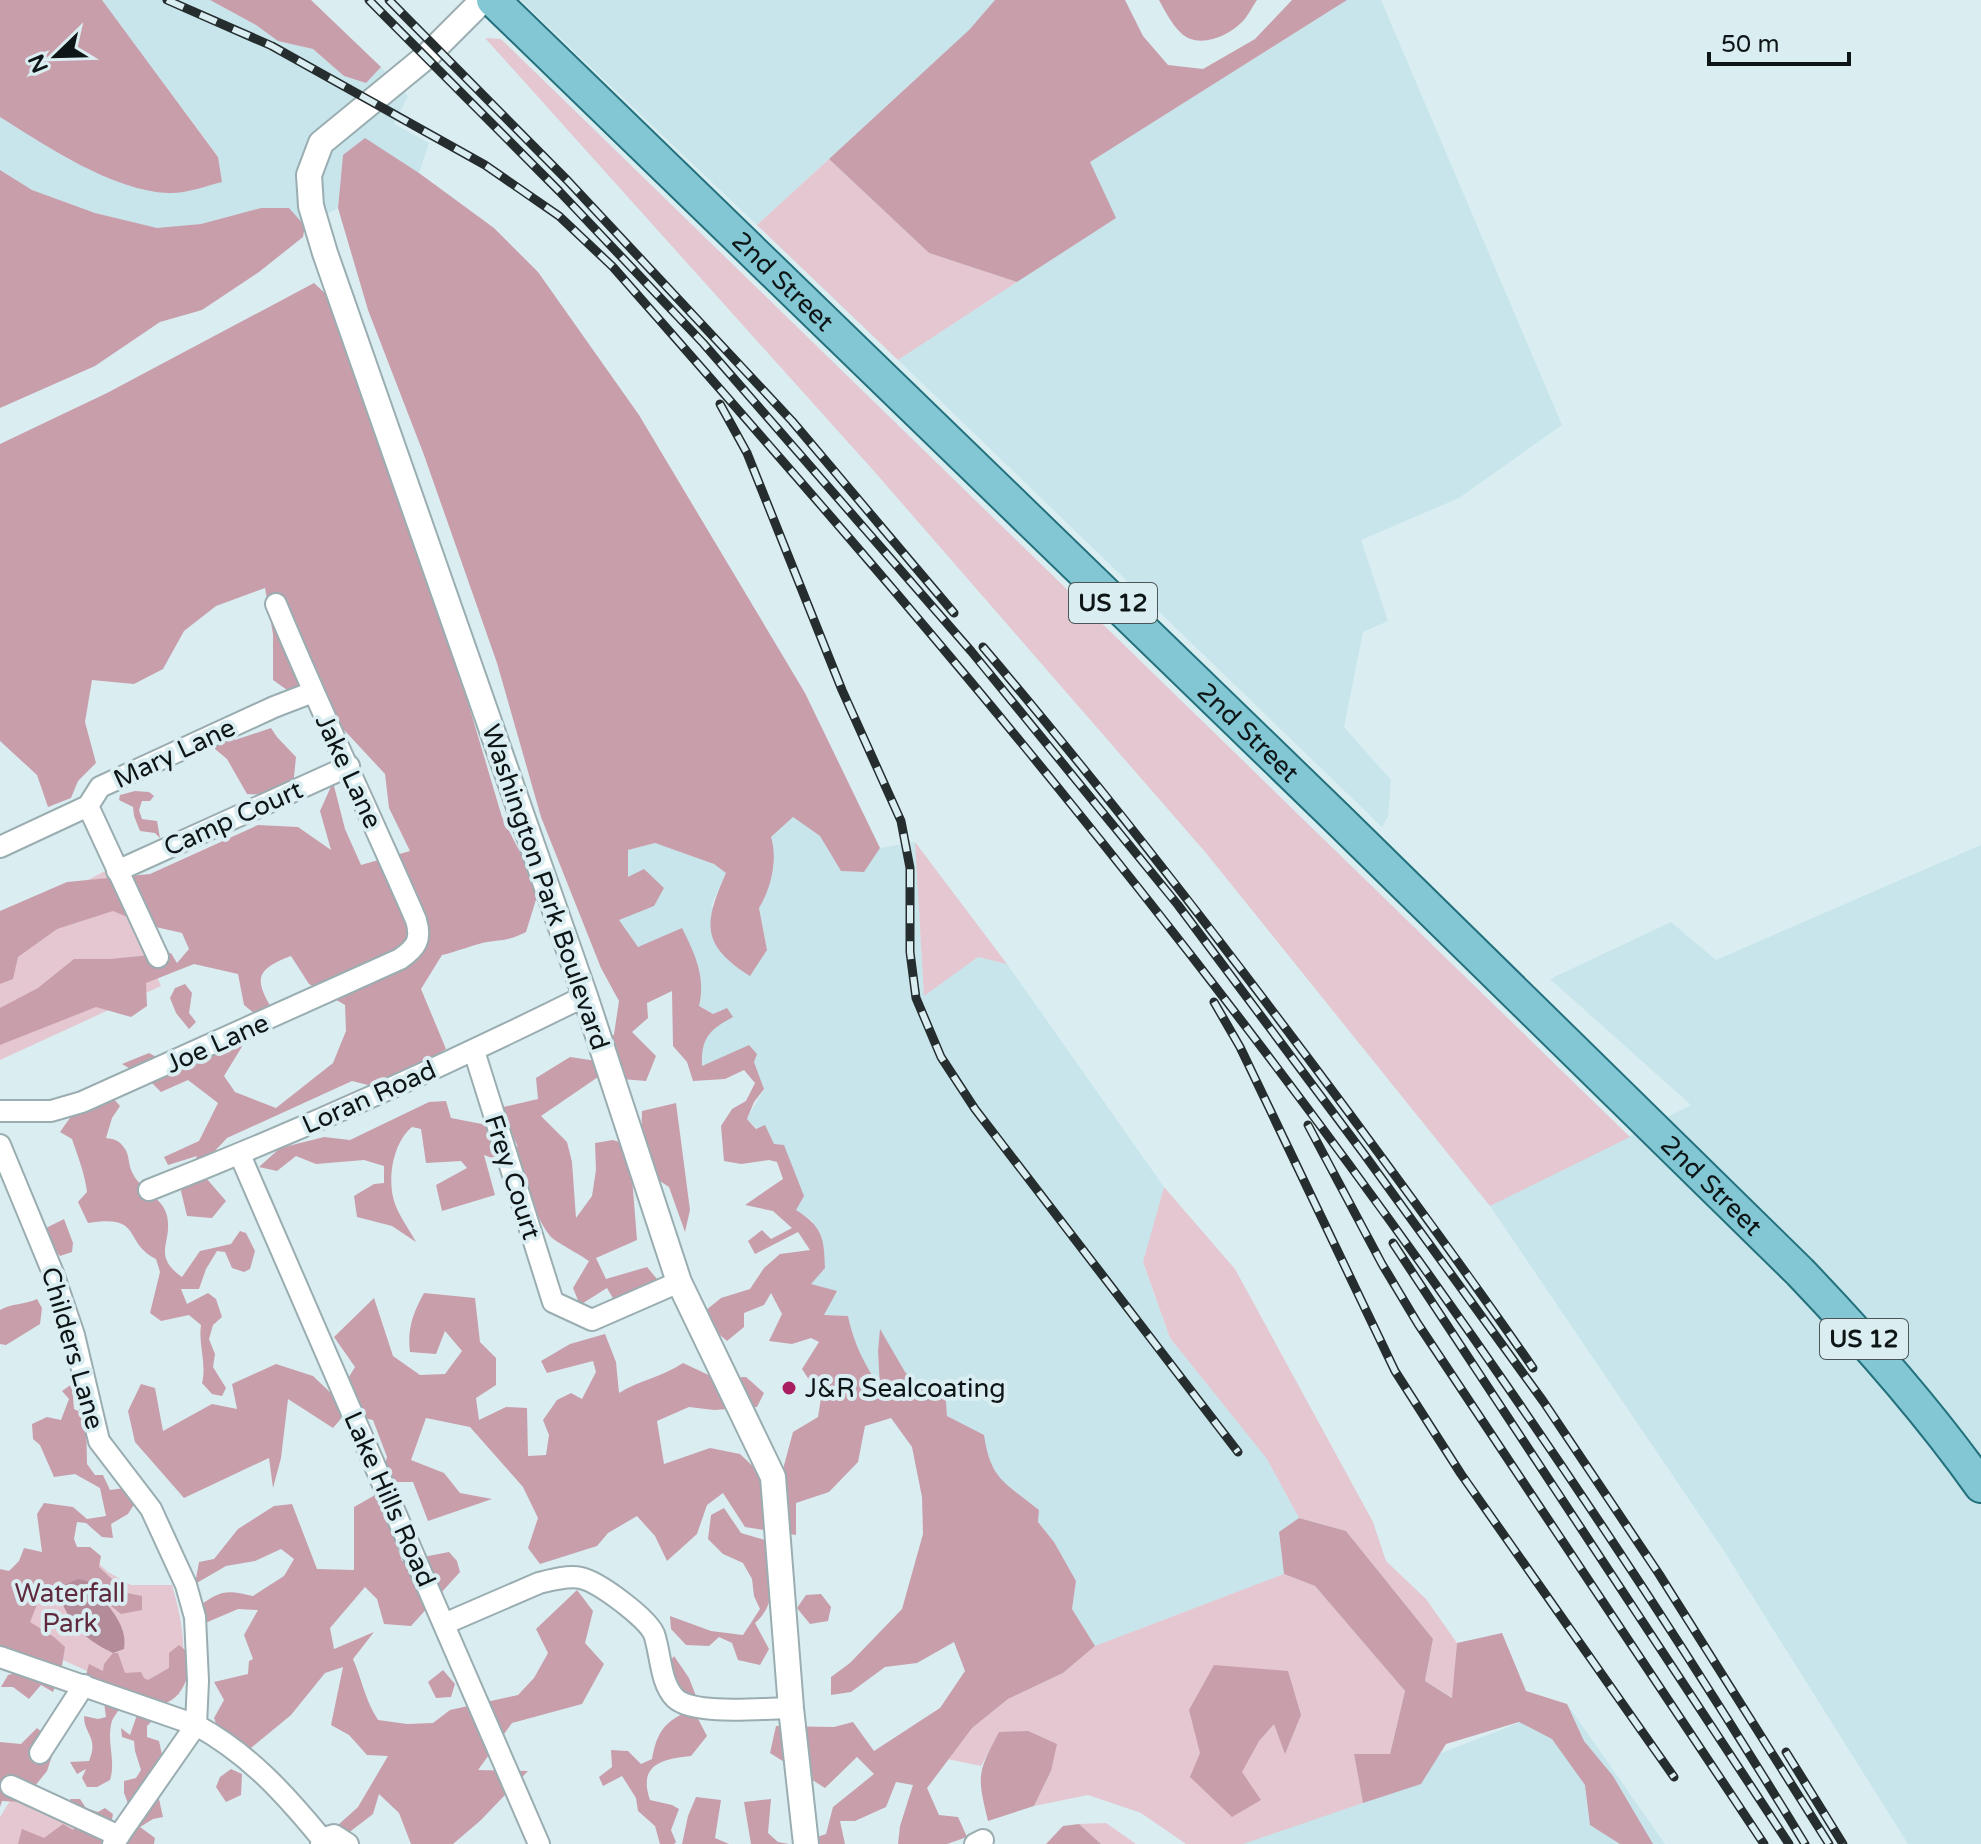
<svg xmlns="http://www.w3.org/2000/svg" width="1981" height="1844" viewBox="0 0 1981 1844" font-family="'Varela Round',sans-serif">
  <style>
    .built { fill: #c7e5eb }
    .green { fill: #e4c7d0 }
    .forest { fill: #c89eab }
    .water { fill: #b48b98 }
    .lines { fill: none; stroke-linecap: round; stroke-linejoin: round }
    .minor-casing { stroke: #9aadb1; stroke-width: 24 }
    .tertiary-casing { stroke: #9aadb1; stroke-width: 28 }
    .primary-casing { stroke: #23717d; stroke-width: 36 }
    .minor { stroke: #fff; stroke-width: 20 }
    .tertiary { stroke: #fff; stroke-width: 24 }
    .primary { stroke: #82c7d3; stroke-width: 32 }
    .rail-casing { stroke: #252d2e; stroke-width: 9 }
    .rail { stroke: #daeef2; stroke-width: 6; stroke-dasharray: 18; stroke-linecap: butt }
    .poi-dot { fill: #a91e61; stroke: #daeef2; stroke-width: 3 }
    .labels { text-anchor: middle; stroke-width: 8; stroke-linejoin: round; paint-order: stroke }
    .shield { fill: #daeef2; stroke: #4b5658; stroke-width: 2 }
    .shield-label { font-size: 24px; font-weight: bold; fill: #0e1516 }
    .street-label { font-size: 26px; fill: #0e1516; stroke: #daeef2 }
    .poi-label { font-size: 26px; fill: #0e1516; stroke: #daeef2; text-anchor: start }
    .park-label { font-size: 26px; fill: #5f2a3e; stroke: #daeef2 }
  </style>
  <rect width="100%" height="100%" fill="#daeef2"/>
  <g class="built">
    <path d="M102 0H210L256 25 278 41 313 49 344 76 366 83 381 67 408 96 394 124 429 143 419 173 365 139 343 155 338 208 305 226 261 208 201 224 157 229 95 213 32 190 0 170V117L68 159 129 186 222 182 218 156Z"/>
    <path d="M520 0H995L969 30 757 225Z"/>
    <path d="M1347 0H1381L1562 425 1459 498 1361 540 1388 621 1363 632 1344 727 1391 780 1388 816 1382 827 898 360 1115 218 1090 162Z"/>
    <path d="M793 817 820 836 841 871 864 872 880 848 915 842 924 995 978 957 1007 964 1164 1187 1143 1263 1170 1338 1267 1459 1299 1518 1279 1533 1284 1574 1095 1646 1072 1609 1076 1581 1054 1542 1038 1522 1039 1510 996 1476 988 1459 983 1435 947 1416 944 1390 916 1382 905 1372 880 1331 878 1351 881 1389 865 1367 854 1341 848 1316 824 1315 811 1284 813 1221 796 1210 774 1144 747 1119 764 1089 748 1046 702 1066 701 1047 712 1028 732 1017 713 1014 699 1006 681 929 638 947 618 920 654 906 627 878 628 850 655 843 714 864 726 873 711 906 767 950 759 908 765 897 771 837Z"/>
    <path d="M1981 845V1844H1908L1724 1551 1490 1206 1691 1105 1550 979 1671 922 1716 960Z"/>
    <path d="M1567 1704 1665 1844H1207Z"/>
  </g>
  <g class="green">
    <path d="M485 38 501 39 1630 1137 1490 1206 1206 853 873 470Z"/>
    <path d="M829 159 929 253 1017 282 898 360 757 225Z"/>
    <path d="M915 842 1007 964 978 957 924 996Z"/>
    <path d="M109 869 161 986 0 1060V926Z"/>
    <path d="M1164 1187 1235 1269 1373 1522 1386 1561 1426 1599 1457 1643 1453 1698 1425 1681 1433 1639 1346 1531 1299 1518 1267 1459 1170 1338 1143 1262Z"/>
    <path d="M88 1554 108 1572 131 1585H172C184 1627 187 1652 179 1695L125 1688 45 1652 0 1590Z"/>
    <path d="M1284 1574 1315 1586 1405 1691 1390 1754H1354L1363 1803 1243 1844H1186L1141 1813 1088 1795 1034 1806 1051 1771 999 1732 981 1766 947 1759 971 1728 1008 1699 1063 1673 1095 1646Z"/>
    <path d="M15 1793 106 1839 103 1844H0V1817Z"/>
    <path d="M1106 1823 1136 1844H1101L1079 1824Z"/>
  </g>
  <g class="forest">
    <path d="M0 0H102L218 157 222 182C206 186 185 194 168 193 113 191 46 146 0 117Z"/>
    <path d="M210 0H311L381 67 366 83 344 76 313 49 278 41 256 25Z"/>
    <path d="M995 0H1125L1143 36 1168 65 1203 69 1255 39 1292 0H1347L1090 162 1116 218 1017 282 929 253 829 159 969 30Z"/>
    <path d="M1159 0H1257C1252 7 1248 16 1243 21 1228 37 1197 50 1180 32 1171 23 1165 11 1159 0Z"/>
    <path d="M365 138 419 173 494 228 538 272 639 415 805 693 880 848 864 872 841 871 820 836 793 817 771 837C778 859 771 889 759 908L767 950 750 976C700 944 704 923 726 873L714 864 655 843 628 850V877L644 869 664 888 654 906 619 920 638 947 682 928C695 954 706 977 699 1006L713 1014 727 1008 733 1017C709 1030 701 1038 702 1066L749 1045 757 1054 754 1062 764 1089 754 1102 747 1119 756 1129 765 1125 774 1144 784 1145 804 1196 796 1210C823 1227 824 1238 825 1268L811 1284 837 1291 824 1315 848 1316C854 1344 864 1364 880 1387L878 1351 880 1329 905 1372 916 1382 945 1389 947 1416 984 1435C991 1481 1005 1482 1039 1510L1038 1522 1054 1542 1076 1581 1072 1609 1095 1646 1063 1673 1008 1699 972 1728 927 1788 939 1815 958 1817 967 1837 947 1844H898L900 1826 913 1785 896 1782 886 1807 855 1821H840L845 1844H797L826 1834 833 1807 874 1774 857 1757 825 1788 770 1753 776 1726 834 1727 853 1722 874 1751 940 1708 965 1671 954 1642 917 1663 885 1667 851 1692 831 1695V1677L850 1663 902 1609 923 1534 922 1497 912 1447 891 1418 865 1426 858 1462 829 1492 796 1503V1535L745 1527 723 1493 707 1505 697 1534 667 1561 655 1536 637 1516 608 1533 597 1546 540 1564 528 1548 538 1518 523 1487 470 1427 426 1418 411 1460 444 1473 460 1493 492 1499 428 1521 413 1482H397L390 1525 402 1561 449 1552 457 1561 460 1572 411 1626 384 1624 377 1599 365 1587 330 1628 334 1649 374 1632 353 1659C362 1680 365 1700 378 1720L407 1724 433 1723 450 1710 518 1695 534 1678 548 1653 536 1629 577 1590 593 1611 585 1643 604 1664 582 1704 512 1723 478 1770 528 1771 481 1820 453 1844H411L399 1813 379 1794 373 1814 347 1834 337 1826 358 1807 388 1756 367 1755 349 1735 331 1725 343 1667 325 1673 291 1715 246 1752 218 1729 214 1718 224 1700 214 1682 248 1674 249 1661 253 1659 244 1635 258 1610 238 1609 203 1624 197 1607C221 1591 224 1589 253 1596L284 1576 294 1559 281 1549 255 1561 226 1566 195 1584 199 1562 214 1559 238 1529 274 1506 292 1504 317 1569 354 1570V1507L377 1494 387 1457 373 1420 345 1414 333 1428 288 1399 281 1458 273 1488 269 1458 184 1498 135 1442 128 1411 141 1384 155 1388 163 1431 212 1404 237 1409 232 1384 276 1364 313 1376 336 1398 355 1367 334 1337 374 1298 393 1356 420 1375 445 1374 462 1351 445 1331 436 1354 410 1352C407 1329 413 1313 424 1293L475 1298 480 1342 496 1358V1385L476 1398 479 1420 506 1407 527 1408 528 1456 546 1455 549 1435 543 1420 557 1400 571 1393 582 1399 596 1372 593 1361 547 1373 541 1361 570 1344 605 1334 616 1362 619 1393C640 1380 662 1377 683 1363L715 1378 746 1377 764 1393 757 1407 714 1410 689 1407 657 1421 664 1464 710 1448 740 1454 759 1472 783 1469 793 1432 818 1417 821 1398 802 1369 819 1342 811 1338 792 1344 769 1341 782 1314 771 1293 764 1305 744 1313V1327L727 1341 707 1324 705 1311 721 1298 750 1289 764 1268 780 1254 810 1250 798 1232 755 1254 748 1241 762 1230 771 1239 792 1228 773 1211 745 1205 783 1179 777 1162 769 1160 741 1164 724 1161 721 1126 732 1109 746 1101 755 1083 744 1070 725 1079 693 1081 687 1062 673 1046 672 991 647 1003 648 1018 632 1032 656 1056 646 1081 598 1077 541 1116 567 1142 572 1162 576 1218 592 1196 596 1170 595 1143 613 1140 641 1149 642 1111 676 1103 690 1210 685 1232 669 1187 651 1175 632 1177 637 1240 596 1258 606 1279 647 1267 657 1279 615 1302 607 1288 580 1305 573 1288 589 1261C579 1254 556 1242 551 1237 533 1216 530 1184 507 1165 502 1160 491 1158 484 1155L495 1195 442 1211 436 1185 467 1168 461 1161 426 1163 421 1129 412 1127C394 1142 388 1174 393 1197 396 1212 409 1229 416 1242L392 1226 357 1217 354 1196 374 1184 384 1183V1166L364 1160 316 1164 296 1156 277 1171 259 1167 280 1148 324 1137 350 1140 429 1102 446 1101 451 1118 482 1124 518 1147 499 1108 538 1099 536 1078 570 1057 597 1061 614 1034 619 1001 601 968 541 817 497 663 424 455 368 310 338 208 343 155Z"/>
    <path d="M0 170 32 190 95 213 157 228 201 224 261 208H289L305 226 303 237 259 272 202 310 160 322 95 366 0 408Z"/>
    <path d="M314 283 341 308 456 662 502 817 539 890 526 932C507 941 507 939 487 942 475 944 456 952 442 955L421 989 446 1049 399 1078 376 1087 352 1081 227 1138 212 1154 206 1178 226 1201 212 1218 187 1216 181 1191 197 1156 168 1165 164 1157 199 1141 218 1103 188 1080 161 1092 148 1079 122 1064 149 1053 179 1069 223 1050 243 1045 224 1076 235 1092 276 1108 333 1063 346 1031 345 1005 309 984 291 956C248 972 258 984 277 1018L270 1026 244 1005 238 974 194 964 146 983 147 1006 131 1017 96 1007 0 1045V1008L38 988 74 959H110L171 953 177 963 189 949 182 933 147 925 113 911 57 929 18 957 13 979 0 984V911L67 882 150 874 258 825 298 827 331 850 320 811 333 782 345 829 361 865 410 851 389 808 385 774 345 731 273 680V634L265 588 216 606 184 631 163 669 134 684 92 680 85 722 96 763 78 781 71 798 48 807 37 775 0 741V444L107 393Z"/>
    <path d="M226 725 235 740 271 728 277 737 296 757 292 796 247 794 227 759 215 749 217 730Z"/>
    <path d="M135 791 149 792 154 796 150 801H142L139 810 142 819 157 821 160 838 155 833 140 831 134 816 133 807 119 800 120 795Z"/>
    <path d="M185 984 192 993 189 1013 196 1022 189 1029 176 1013 170 998 175 988Z"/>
    <path d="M113 1098 120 1106 112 1118 106 1138C113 1139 118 1140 122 1145 131 1154 127 1164 133 1174 141 1190 163 1198 167 1216 173 1243 151 1255 182 1277L200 1251 231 1244 240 1231 246 1233 255 1251 250 1269 244 1272 232 1268 225 1252 217 1251 206 1269 199 1289H181L187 1304 208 1293 216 1299 222 1317 213 1325 209 1339 215 1354 213 1367 226 1388 222 1396 212 1394 202 1383C207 1363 198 1345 201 1325L189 1315 161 1321 150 1313 160 1272 156 1259C122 1242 144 1214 88 1223L78 1202 87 1192C85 1174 78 1157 72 1139L60 1132 72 1115Z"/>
    <path d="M64 1219 73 1243 72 1252 60 1256 47 1241 46 1228Z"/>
    <path d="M37 1299 42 1308 40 1324 6 1345 0 1344V1310C12 1303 24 1305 37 1299Z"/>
    <path d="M72 1384 74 1409 86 1415 87 1464 95 1475H103L110 1490 125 1488 135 1503 128 1514 111 1524 113 1538 102 1537 86 1523 77 1522 74 1539 77 1547H90L101 1556 99 1567 127 1593 142 1596V1610L121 1614 100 1597 62 1586 59 1596 47 1594 38 1602 30 1622 54 1637 65 1647 61 1672 53 1692 41 1685 29 1699 13 1687H1L8 1675 20 1672 14 1650 7 1651 0 1668V1569L9 1571 19 1561 24 1548 42 1552 37 1514 44 1503 73 1507 87 1519 106 1516 100 1488 75 1474 54 1477 40 1445 33 1439 32 1424 47 1417 61 1420 69 1399 62 1391Z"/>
    <path d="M724 1508 741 1533 768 1541C771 1570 780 1601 755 1623L769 1649 760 1665 738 1660 732 1643 719 1637 709 1646 686 1645 671 1629 670 1616 711 1631 743 1635 760 1609 754 1596 752 1579 743 1563 723 1554 708 1539 711 1515Z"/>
    <path d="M1299 1518 1346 1531 1433 1639 1425 1681 1452 1698 1457 1643 1502 1633 1526 1691 1567 1704 1584 1741 1613 1776 1653 1844H1620L1590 1825 1585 1785 1552 1739 1519 1722 1446 1744 1421 1784 1363 1803 1354 1754H1390L1405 1691 1315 1586 1284 1574 1279 1532Z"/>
    <path d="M821 1594 831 1607 828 1621 810 1624 797 1608 806 1595Z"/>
    <path d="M179 1645 190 1654C192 1672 183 1699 163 1704L155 1718 147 1726V1737L159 1741 163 1759 154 1798 159 1799 163 1817 153 1819 140 1827 155 1838 154 1844H18L22 1829 44 1838 63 1824 73 1830 79 1821 70 1799H80L86 1808 98 1812 105 1808 113 1814 109 1837 131 1811 124 1793V1781L136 1778 141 1770 135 1751 134 1741 122 1737 121 1728 130 1735 138 1712 121 1707C117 1713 112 1718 111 1725 107 1743 116 1761 110 1780L97 1787H87L82 1778 86 1769 77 1774 70 1762 89 1761C99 1737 84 1735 84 1716L98 1719 106 1717 101 1681 86 1675 89 1664 103 1671 104 1664 113 1653H118L125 1673 141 1672 144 1678 148 1680 169 1668V1653Z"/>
    <path d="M674 1656 689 1678 696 1696 679 1694 668 1664Z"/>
    <path d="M1214 1665 1288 1671 1301 1715 1285 1754 1274 1724 1259 1741 1242 1772 1261 1800 1232 1817 1190 1777 1200 1753 1189 1710Z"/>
    <path d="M443 1670 455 1684 451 1697 436 1698 428 1682Z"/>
    <path d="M682 1714 696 1715 707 1736 691 1756C661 1759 638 1765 650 1800L672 1805 679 1809 671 1830 676 1842 674 1844H660L655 1826 638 1811 636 1798 622 1776 603 1786 599 1777 612 1767 611 1750 628 1751 641 1764 652 1759C656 1737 662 1724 682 1714Z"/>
    <path d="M37 1728 56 1744 47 1771 22 1802 2 1801 0 1807V1742L21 1744Z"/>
    <path d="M1028 1731 1057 1744 1051 1771 1034 1806 988 1821C977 1776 977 1773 999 1732Z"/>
    <path d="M231 1769 242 1774 241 1795 226 1802 216 1787 220 1777Z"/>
    <path d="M696 1797 721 1800 715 1838 729 1844H682L688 1816Z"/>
    <path d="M771 1799 768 1833 778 1842 789 1844H751L744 1802Z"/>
    <path d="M1079 1824 1101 1844H1046L1063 1826Z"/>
  </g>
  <path class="water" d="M78 1579 87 1581C102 1600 129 1622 124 1649L113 1653C84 1639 71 1625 59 1596L62 1586Z"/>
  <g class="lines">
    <defs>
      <g id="minor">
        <path d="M88 806 158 957"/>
        <path d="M0 847 88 806 100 787 274 707 313 692"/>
        <path d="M117 871 349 766"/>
        <path d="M474 1051 553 1302 592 1320 679 1282"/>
        <path d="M0 1111H51L82 1102 400 959C416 948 422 940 416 920 370 814 320 710 276 604"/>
        <path d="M0 1145 53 1273 74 1335 99 1441 151 1509 186 1585 195 1617 198 1681 196 1725 113 1844"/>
        <path d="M240 1155 539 1844"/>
        <path d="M149 1190C297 1132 442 1067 585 996"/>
        <path d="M444 1624 539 1583C551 1580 568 1575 581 1578 599 1582 647 1618 654 1634 661 1654 660 1683 675 1698 694 1716 765 1708 791 1708"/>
        <path d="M0 1657 196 1725C249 1754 284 1793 322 1839L321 1844"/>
        <path d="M40 1753 84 1685"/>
        <path d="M11 1786 119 1836"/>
        <path d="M322 1839 334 1835 348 1844"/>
        <path d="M975 1844 983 1840"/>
      </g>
      <path id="tertiary" d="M483 0 427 56 321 143 309 175 311 206 325 253 585 996 679 1282 773 1477 791 1708 806 1844"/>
      <g id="primary">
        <path id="s1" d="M493 0 1337 818 1800 1272C1865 1340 1927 1410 1981 1486"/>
      </g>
    </defs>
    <use href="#minor" class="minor-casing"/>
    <use href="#tertiary" class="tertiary-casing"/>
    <use href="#primary" class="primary-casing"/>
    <use href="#minor" class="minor"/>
    <use href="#tertiary" class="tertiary"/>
    <use href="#primary" class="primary"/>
    <defs>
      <g id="rail">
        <path d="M167 0 272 46 485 165 559 216 613 267C764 439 915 611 1059 789 1330 1123 1581 1477 1805 1844"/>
        <path d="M369 0 559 191 703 343 971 651 1178 905 1364 1154 1543 1401 1659 1574 1829 1844"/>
        <path d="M389 0 567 180 792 421 954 613"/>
        <path d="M720 404 747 453 842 690 901 821 910 868V952L916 998 941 1057 975 1109 1238 1452"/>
        <path d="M983 647C1111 798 1231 954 1349 1113 1411 1197 1474 1282 1533 1368"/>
        <path d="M1214 1002 1240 1047 1395 1371 1461 1474 1674 1777"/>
        <path d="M1308 1125 1382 1264 1418 1324 1764 1844"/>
        <path d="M1393 1243 1789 1844"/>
        <path d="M1786 1752 1843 1844"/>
      </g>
    </defs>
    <use href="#rail" class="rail-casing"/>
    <use href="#rail" class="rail"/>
  </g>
  <circle class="poi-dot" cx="789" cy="1388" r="8"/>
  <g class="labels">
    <g class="shield">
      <rect x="1069" y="583" width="88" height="40" rx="6"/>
      <rect x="1820" y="1319" width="88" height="40" rx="6"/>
    </g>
    <g class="shield-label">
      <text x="1113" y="611">US 12</text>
      <text x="1864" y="1347">US 12</text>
    </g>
    <g class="street-label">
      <text dy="9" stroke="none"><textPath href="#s1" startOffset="404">2nd Street</textPath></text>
      <text dy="9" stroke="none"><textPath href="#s1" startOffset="1052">2nd Street</textPath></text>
      <text transform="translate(174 753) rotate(-25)" y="9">Mary Lane</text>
      <text transform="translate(349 771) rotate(65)" y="9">Jake Lane</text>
      <text transform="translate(233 818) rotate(-24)" y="9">Camp Court</text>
      <text transform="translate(546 887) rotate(71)" y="9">Washington Park Boulevard</text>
      <text transform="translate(217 1043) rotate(-24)" y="9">Joe Lane</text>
      <text transform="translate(369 1097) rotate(-24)" y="9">Loran Road</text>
      <text transform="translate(513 1177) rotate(72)" y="9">Frey Court</text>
      <text dy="9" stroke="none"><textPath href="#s1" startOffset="1700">2nd Street</textPath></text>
      <text transform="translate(73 1348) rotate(74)" y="9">Childers Lane</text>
      <text transform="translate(390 1499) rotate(66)" y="9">Lake Hills Road</text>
    </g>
    <g class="poi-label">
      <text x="805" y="1397">J&amp;R Sealcoating</text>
    </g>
    <g class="park-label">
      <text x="70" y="1602">Waterfall<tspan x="70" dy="30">Park</tspan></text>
    </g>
  </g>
  <g transform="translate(56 56) rotate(247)" stroke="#daeef2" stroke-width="6" paint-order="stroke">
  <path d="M0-6L14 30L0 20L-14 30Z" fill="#0e1516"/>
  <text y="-12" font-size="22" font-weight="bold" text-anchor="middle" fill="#0e1516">N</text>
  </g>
  <path d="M1709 52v12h140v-12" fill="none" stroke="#0e1516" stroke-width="4"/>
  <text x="1721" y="52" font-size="24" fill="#0e1516" stroke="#daeef2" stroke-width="6" paint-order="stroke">50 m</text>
</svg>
